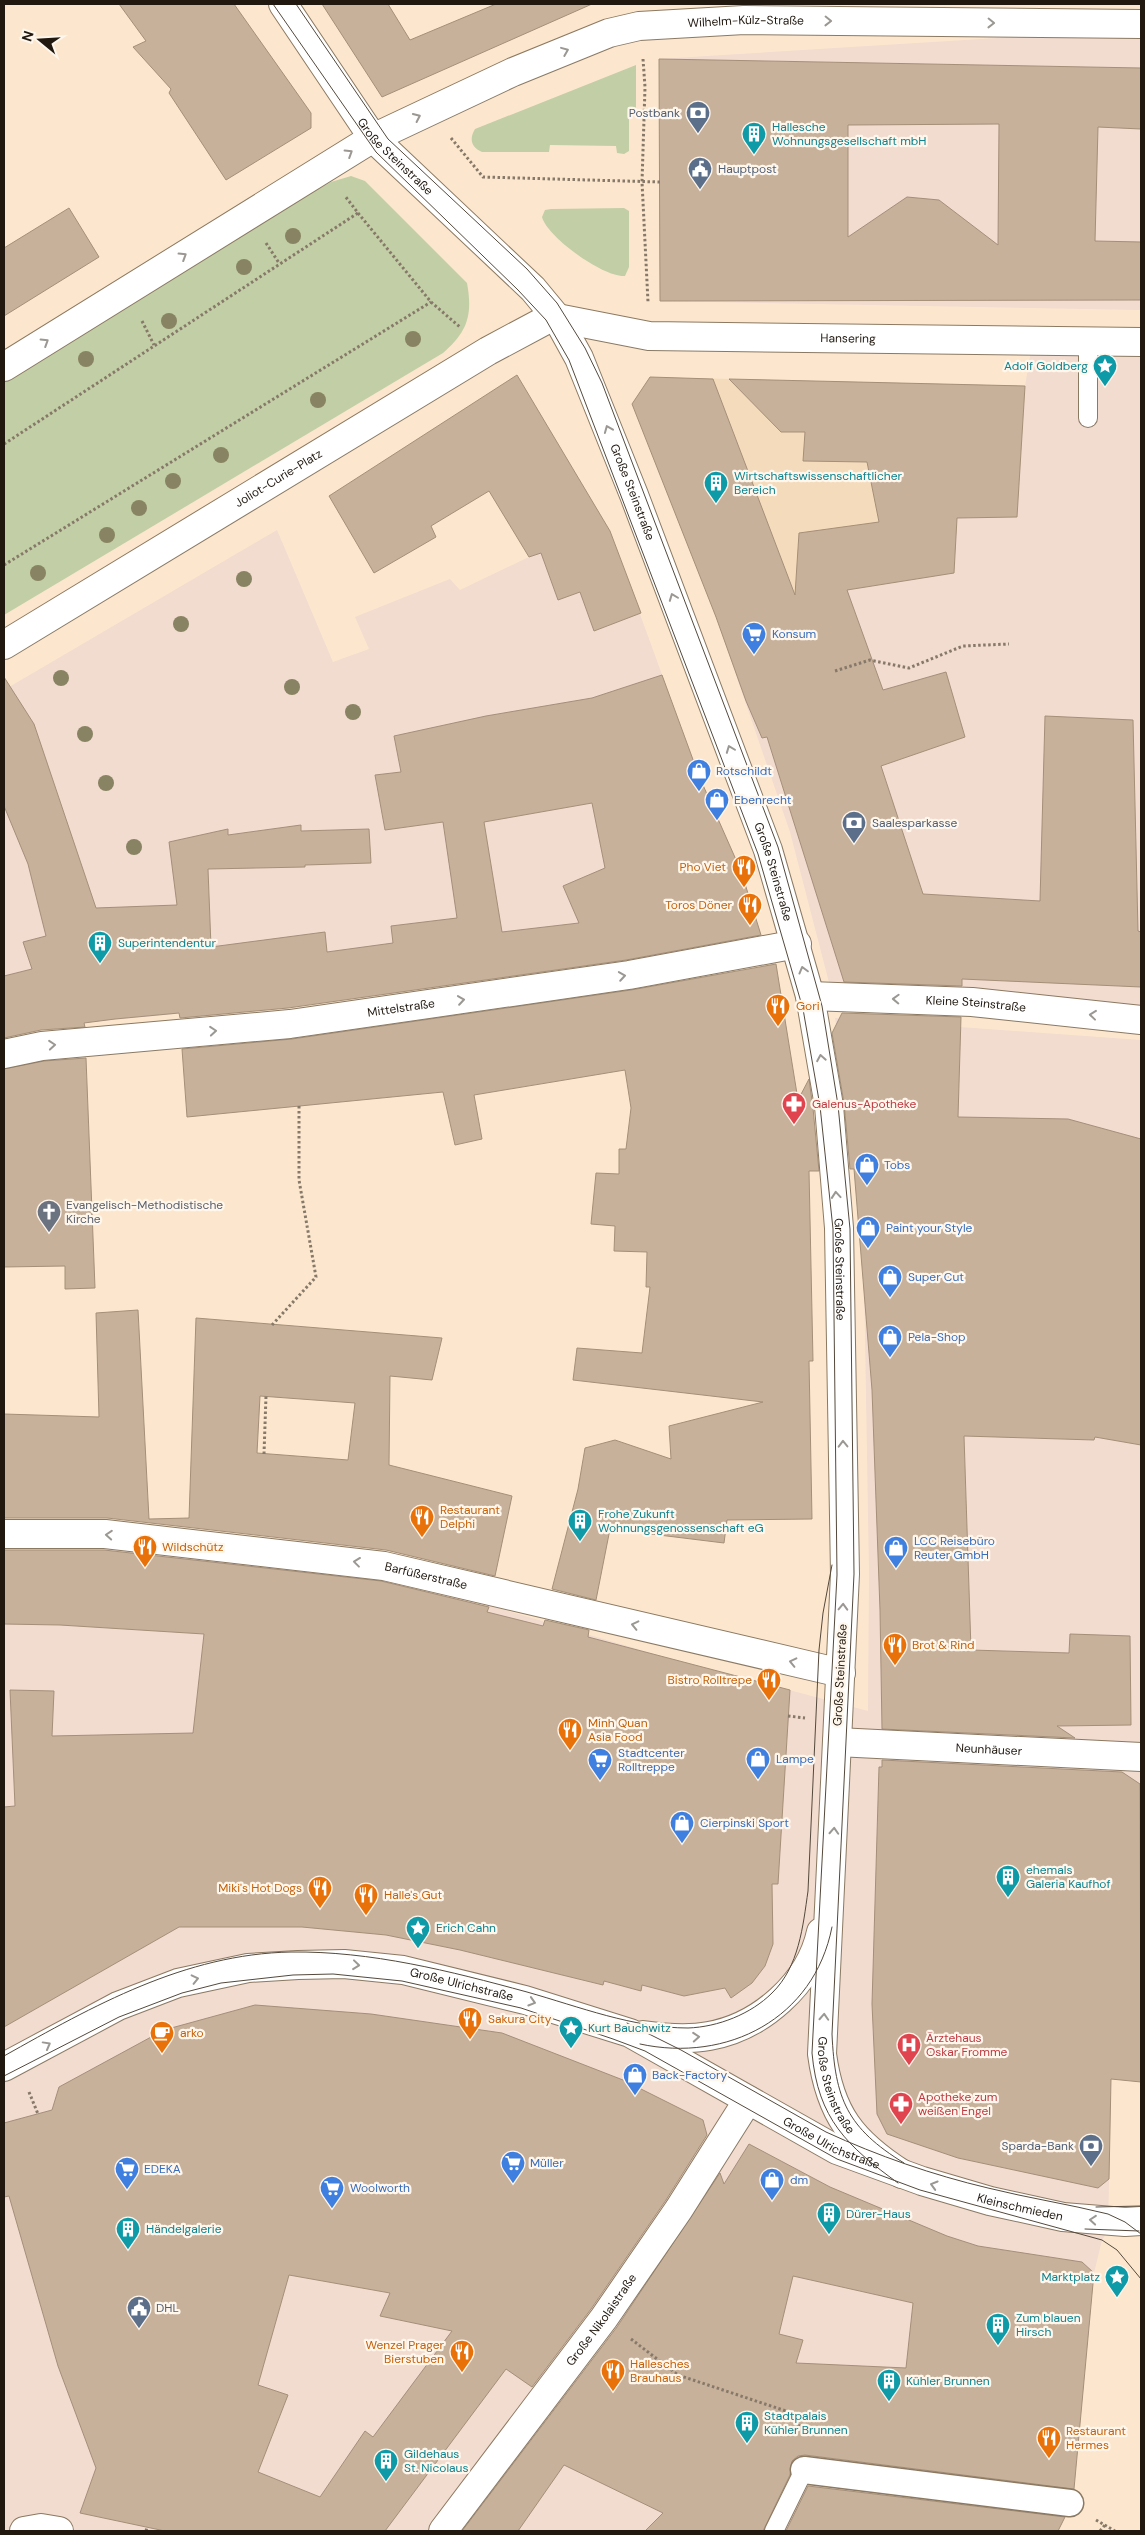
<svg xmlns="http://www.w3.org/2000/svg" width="1145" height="2535" viewBox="0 0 1145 2535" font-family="'DM Sans',sans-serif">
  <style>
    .commercial { fill: #f2dbcf }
    .built { fill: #f4dbbc }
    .green { fill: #c2cea5 }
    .building { fill: #c8b19b; stroke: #a58f79; fill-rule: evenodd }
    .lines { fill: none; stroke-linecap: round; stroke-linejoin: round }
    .service-casing { stroke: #8b7962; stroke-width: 20 }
    .pedestrian-casing { stroke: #8b7962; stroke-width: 29 }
    .minor-casing { stroke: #8b7962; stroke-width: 30 }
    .tertiary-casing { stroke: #8b7962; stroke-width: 30 }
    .path { stroke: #877969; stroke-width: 3; stroke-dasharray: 2.5 2.5; stroke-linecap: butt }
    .service { stroke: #fff; stroke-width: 18 }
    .pedestrian { stroke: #fff; stroke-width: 26 }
    .minor { stroke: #fff; stroke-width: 28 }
    .tertiary { stroke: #fff; stroke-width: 28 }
    .tram { stroke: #54493c; stroke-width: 1 }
    .tree { fill: #888362 }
    .oneway { stroke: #9b9893 }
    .labels { text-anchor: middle; stroke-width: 4.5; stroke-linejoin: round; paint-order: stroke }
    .street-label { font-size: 12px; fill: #211910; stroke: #fff6ec }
    .service-label { font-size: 12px; fill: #4e5e75; stroke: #fff6ec; text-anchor: start }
    .culture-label { font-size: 12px; fill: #0d838f; stroke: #fff6ec; text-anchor: start }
    .shop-label { font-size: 12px; fill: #366cbe; stroke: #fff6ec; text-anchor: start }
    .food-label { font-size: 12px; fill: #c56008; stroke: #fff6ec; text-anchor: start }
    .health-label { font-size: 12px; fill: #be3a42; stroke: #fff6ec; text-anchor: start }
    .worship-label { font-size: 12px; fill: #5b616d; stroke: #fff6ec; text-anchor: start }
  </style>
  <rect width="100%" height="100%" fill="#fce7ce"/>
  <g class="commercial">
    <path d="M1141 29V310L660 301 659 59Z"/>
    <path d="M1032 345 1141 347V1016L832 994 790 832 716 617 957 518 1017 517 1025 386Z"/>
    <path d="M277 530 333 662 369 649 355 617 450 579 460 590 529 557 610 532 699 776 741 871 760 931 753 945 671 961 594 965 190 1010 176 1014 39 1027 4 1036V690Z"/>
    <path d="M835 1018 1141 1040V2082L1111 2079 1108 2231 1102 2240 1094 2273 1074 2488 1067 2513 1058 2531H4V1534L399 1579 658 1655 868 1711 869 1572 864 1278 848 1102Z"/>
  </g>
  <path class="built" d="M650 377 1025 386 1017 517 957 518 954 573 847 590 716 617 632 404Z"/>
  <g class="green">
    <path d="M636 65V108L629 112V151L624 154 617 153 616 146 550 145 549 152H482C471 147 469 139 475 129Z"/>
    <path d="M351 176 365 181 467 283C473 316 467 332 443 353L4 615V379L311 193 331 182Z"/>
    <path d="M624 208 629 211V267L625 276C604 278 547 237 542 217L545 210 551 209Z"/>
  </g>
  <g class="building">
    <path d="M119 4H234L311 113V128L226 180 169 93 171 89 133 47 146 41Z"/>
    <path d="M322 4H388L410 40 496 4H592L382 97Z"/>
    <path d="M659 59 1141 68V129L1098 127 1095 241 1141 242V300L660 301ZM999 124 998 245 939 200 907 197 848 237V125Z"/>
    <path d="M69 208 99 257 4 316V248Z"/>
    <path d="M517 375 610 531 641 613 594 631 580 592 558 600 541 553 529 557 489 491 431 526 436 537 374 573 329 496Z"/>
    <path d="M650 377 713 379 795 595 799 533 879 522 867 462 803 461 805 432H781L729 379 1025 386 1017 517 957 518 954 573 847 590 883 690 946 672 965 737 881 766 923 894 1040 901 1045 716 1133 720 1138 931 1141 932V987L962 979V986L844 982 767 737 762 738 746 701 716 617 632 404Z"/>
    <path d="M662 675 699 776 741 871 761 935 626 960 288 1008 180 1018 179 1013 115 1019 84 1023 85 1027 41 1030 4 1038V976L32 969 23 942 46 936 28 864 4 806V677L34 724 96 908 177 905 169 842 228 829V835L301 825V831L369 829 371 863 305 865V867L208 869 211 947 325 932 327 952 393 943 391 926 457 918 443 822 385 830 375 775 401 772 394 736 486 716 592 698ZM592 803 605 868 563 886 579 923 502 932 484 822Z"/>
    <path d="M776 964 798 1100 809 1079 813 1108 819 1171H809L813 1361H809L812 1519 727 1520 724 1543 610 1529 596 1600 552 1589 578 1489 585 1448 615 1440 671 1459 669 1426 763 1402 573 1380 577 1348 642 1353 650 1287H646L647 1252 614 1251 615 1226 591 1224 596 1173 619 1174V1149H626L631 1108 625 1070 474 1095 482 1139 455 1145 443 1092 187 1117 182 1049 292 1039 631 990Z"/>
    <path d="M842 1013 961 1017 958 1117 1068 1119 1141 1139V1445L1095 1437 1094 1440 964 1436 971 1650 1069 1653 1070 1634 1130 1636 1131 1725 1057 1726 1075 1738 882 1729 880 1610 872 1390 854 1169H850L844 1103 832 1033Z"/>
    <path d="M86 1058 95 1288 65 1289V1266L4 1267V1069L44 1061Z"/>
    <path d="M138 1310 149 1519 189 1518 196 1318 442 1338 432 1380 390 1376 389 1465 512 1496 495 1576 386 1550 107 1518H4V1414L99 1417 96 1313ZM260 1396 355 1403 348 1460 257 1453Z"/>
    <path d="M4 1550H104L381 1581 489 1607 487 1612 543 1626 545 1620 589 1630 588 1637 790 1690 778 1884H772L773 1944 765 1966 752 1983 731 1998 725 1988 684 1996 642 1985 641 1991 604 1981 603 1985 460 1950 386 1935 302 1927H179L4 2027V1807L15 1806 10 1690 54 1691 52 1736 193 1733 204 1634 60 1625 4 1624Z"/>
    <path d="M882 1760 1122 1772 1140 1784 1141 2082 1111 2079 1109 2179 1098 2188 958 2158 887 2134 877 2114 872 2004 879 1767H882Z"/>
    <path d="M255 2005 371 2014 502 2033 623 2080 703 2120 707 2135 666 2200 591 2309 532 2387 506 2369 385 2531H165L80 2513 96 2468 58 2366 9 2196 4 2197V2123L52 2110 59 2087 164 2030ZM289 2275 390 2293 380 2316 452 2331 373 2437 365 2431 320 2497 258 2472 288 2395 258 2385Z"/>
    <path d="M749 2144 830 2187 947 2236 978 2246 1082 2262 1094 2273 1074 2489 805 2455 798 2456 792 2461 790 2475 763 2531H645L663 2513 564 2465 518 2531H462L617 2327 720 2173 724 2184ZM793 2276 913 2303 906 2368 796 2363 803 2340 779 2334Z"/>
    <path d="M808 2486 1065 2517 1058 2531H786Z"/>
  </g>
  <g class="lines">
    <defs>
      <g id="service">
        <path d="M1088 341V418"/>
        <path d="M774 2531 804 2470"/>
      </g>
      <path id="pedestrian" d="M804 2470 1070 2503"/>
      <g id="minor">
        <path id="s1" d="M373 138 513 72 609 33 639 26 744 20 1141 24"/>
        <path id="s2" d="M557 318 579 358 634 495 768 850 810 996 829 1106 839 1228 845 1574 822 2054C830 2114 852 2142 902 2174"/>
        <path id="s3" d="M810 996 972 1002 1141 1020"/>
        <path id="s4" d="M4 1054 42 1046 290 1024 629 975 797 944"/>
        <path id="s5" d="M4 1534H105L384 1566 841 1673"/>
        <path id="s6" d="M837 1742 1141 1757"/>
        <path d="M643 2035C664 2038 688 2040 709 2036 760 2027 810 1984 821 1932"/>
        <path id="s7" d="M4 2067 118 2006 178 1983 248 1968 298 1965 344 1964 403 1970 525 2000 630 2033 837 2150 922 2181 990 2201 1063 2217 1125 2222 1141 2221"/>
        <path d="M24 2531 41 2528 59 2531"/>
        <path id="s8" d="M443 2531 604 2318 679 2209 748 2100"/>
      </g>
      <g id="tertiary">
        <path id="s9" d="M283 4 373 138 533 289 557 318"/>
        <path d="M4 367 373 138"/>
        <path id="s10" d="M4 645 488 351 546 320 557 318 649 336 1141 342"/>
      </g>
    </defs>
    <use href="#service" class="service-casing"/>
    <use href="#pedestrian" class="pedestrian-casing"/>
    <use href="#minor" class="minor-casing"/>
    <use href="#tertiary" class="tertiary-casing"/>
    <g class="path">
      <path d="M643 59 645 87 642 182 648 302"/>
      <path d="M451 138 483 177 660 182"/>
      <path d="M358 213 431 302 461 328"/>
      <path d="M266 243 279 263"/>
      <path d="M142 321 154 345"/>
      <path d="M4 444 358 213 345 196"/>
      <path d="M4 565 431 302"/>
      <path d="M835 671 870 660 909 668 963 646 1009 644"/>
      <path d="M272 1325 316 1277 299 1180V1105"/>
      <path d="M264 1454 266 1396"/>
      <path d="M788 1716 805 1718"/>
      <path d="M29 2092 38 2114"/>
      <path d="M631 2339 678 2375 798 2415 799 2426"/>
      <path d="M1096 2520 1115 2531"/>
      <path d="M146 2531 147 2527"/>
      <path d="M1100 2531 1105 2525"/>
    </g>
    <use href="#service" class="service"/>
    <use href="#pedestrian" class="pedestrian"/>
    <use href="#minor" class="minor"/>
    <use href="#tertiary" class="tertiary"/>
    <g class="tram">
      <path d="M273 4 376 152 518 290 546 320 569 360 758 854 803 1009 820 1106 833 1229 837 1575 812 2053C818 2119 847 2146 898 2183"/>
      <path d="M296 4 388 139 527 269 557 303 585 348 602 383 778 847 822 1006 838 1105 850 1229 854 1574 832 2034C835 2099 847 2128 904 2163"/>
      <path d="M627 2023 681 2050 826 2132C878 2156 933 2175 988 2188 1028 2198 1068 2204 1108 2214L1125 2222 1141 2234"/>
      <path d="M640 2044C727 2063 814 2019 832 1927"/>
      <path d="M4 2056C93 2006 185 1954 291 1952 371 1951 450 1971 527 1992 580 2007 633 2028 688 2028 718 2027 751 2014 772 1993 799 1967 803 1926 808 1891L819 1650 823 1613 832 1565"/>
      <path d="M4 2076 119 2017 182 1993 221 1983 293 1975 333 1974 402 1981 521 2008 613 2039 645 2051 837 2159 920 2190 1102 2240 1117 2250 1141 2279"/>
      <path d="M1096 2207 1141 2206"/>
      <path d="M1085 2229 1139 2231"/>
    </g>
  </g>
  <g class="tree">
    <circle cx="293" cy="236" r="8"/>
    <circle cx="244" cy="267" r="8"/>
    <circle cx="169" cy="321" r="8"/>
    <circle cx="413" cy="339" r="8"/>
    <circle cx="86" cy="359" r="8"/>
    <circle cx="318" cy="400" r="8"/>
    <circle cx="221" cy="455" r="8"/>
    <circle cx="173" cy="481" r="8"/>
    <circle cx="139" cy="508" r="8"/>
    <circle cx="107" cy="535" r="8"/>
    <circle cx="38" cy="573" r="8"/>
    <circle cx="244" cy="579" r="8"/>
    <circle cx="181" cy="624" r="8"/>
    <circle cx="61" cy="678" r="8"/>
    <circle cx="292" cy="687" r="8"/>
    <circle cx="353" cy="712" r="8"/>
    <circle cx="85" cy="734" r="8"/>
    <circle cx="106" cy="783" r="8"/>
    <circle cx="134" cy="847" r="8"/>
  </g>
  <defs><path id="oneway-chevron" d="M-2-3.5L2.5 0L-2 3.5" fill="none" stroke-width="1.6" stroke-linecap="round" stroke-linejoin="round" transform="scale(1.25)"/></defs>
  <g class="oneway">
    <use href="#oneway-chevron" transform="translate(828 21) rotate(1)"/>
    <use href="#oneway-chevron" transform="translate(991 23) rotate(1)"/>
    <use href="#oneway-chevron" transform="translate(565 51) rotate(-22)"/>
    <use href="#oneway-chevron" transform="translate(417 117) rotate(-25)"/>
    <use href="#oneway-chevron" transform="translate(349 153) rotate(-32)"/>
    <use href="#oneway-chevron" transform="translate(183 256) rotate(-32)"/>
    <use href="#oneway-chevron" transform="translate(45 342) rotate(-32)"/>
    <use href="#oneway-chevron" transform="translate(608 429) rotate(-112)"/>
    <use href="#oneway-chevron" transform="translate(673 597) rotate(-111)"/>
    <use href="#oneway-chevron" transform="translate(730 749) rotate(-111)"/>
    <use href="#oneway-chevron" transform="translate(803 970) rotate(-105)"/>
    <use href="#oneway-chevron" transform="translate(622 976) rotate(-9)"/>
    <use href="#oneway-chevron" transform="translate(896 999) rotate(-178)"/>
    <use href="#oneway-chevron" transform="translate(461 1000) rotate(-8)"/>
    <use href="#oneway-chevron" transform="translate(1093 1015) rotate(-174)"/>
    <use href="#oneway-chevron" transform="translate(213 1031) rotate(-5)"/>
    <use href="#oneway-chevron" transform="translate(52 1045) rotate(-5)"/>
    <use href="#oneway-chevron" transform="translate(821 1058) rotate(-100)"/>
    <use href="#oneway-chevron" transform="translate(836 1195) rotate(-95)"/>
    <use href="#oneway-chevron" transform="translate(843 1444) rotate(-91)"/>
    <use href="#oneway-chevron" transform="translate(109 1535) rotate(-176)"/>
    <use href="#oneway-chevron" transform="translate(357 1562) rotate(-173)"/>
    <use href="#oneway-chevron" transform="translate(843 1607) rotate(-88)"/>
    <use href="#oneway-chevron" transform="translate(635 1625) rotate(-167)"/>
    <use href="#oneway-chevron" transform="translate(793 1662) rotate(-167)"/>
    <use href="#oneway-chevron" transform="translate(834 1831) rotate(-87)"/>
    <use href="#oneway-chevron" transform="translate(356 1965) rotate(6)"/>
    <use href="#oneway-chevron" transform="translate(195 1979) rotate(-13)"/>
    <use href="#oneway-chevron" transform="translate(532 2002) rotate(17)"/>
    <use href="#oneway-chevron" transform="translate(824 2017) rotate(-87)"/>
    <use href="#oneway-chevron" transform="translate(696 2037) rotate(-4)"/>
    <use href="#oneway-chevron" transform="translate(47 2045) rotate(-29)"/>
    <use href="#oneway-chevron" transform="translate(934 2185) rotate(-164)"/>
    <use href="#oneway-chevron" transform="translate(1093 2220) rotate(-175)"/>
  </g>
  <defs>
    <symbol id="bank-pin" viewBox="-11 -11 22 30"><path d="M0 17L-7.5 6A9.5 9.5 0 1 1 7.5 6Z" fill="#5c6f8a" stroke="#fff6ec"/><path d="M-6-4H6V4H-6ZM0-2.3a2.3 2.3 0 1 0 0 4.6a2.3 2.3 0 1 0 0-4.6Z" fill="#fff"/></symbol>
    <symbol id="building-pin" viewBox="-11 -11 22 30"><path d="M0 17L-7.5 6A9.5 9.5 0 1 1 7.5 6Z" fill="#0f9aa8" stroke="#fff6ec"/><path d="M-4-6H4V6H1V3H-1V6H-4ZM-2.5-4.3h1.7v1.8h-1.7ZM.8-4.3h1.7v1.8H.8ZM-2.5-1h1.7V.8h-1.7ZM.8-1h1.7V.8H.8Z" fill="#fff"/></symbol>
    <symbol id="civic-pin" viewBox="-11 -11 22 30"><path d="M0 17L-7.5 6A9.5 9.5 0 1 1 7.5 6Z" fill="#5c6f8a" stroke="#fff6ec"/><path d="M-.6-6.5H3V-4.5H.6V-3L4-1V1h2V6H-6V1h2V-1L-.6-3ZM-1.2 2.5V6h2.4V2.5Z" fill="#fff"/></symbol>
    <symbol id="sight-pin" viewBox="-11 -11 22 30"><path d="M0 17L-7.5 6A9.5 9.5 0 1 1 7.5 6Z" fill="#0f9aa8" stroke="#fff6ec"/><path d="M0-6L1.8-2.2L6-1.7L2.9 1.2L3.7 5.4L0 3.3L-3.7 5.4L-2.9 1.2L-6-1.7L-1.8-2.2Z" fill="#fff"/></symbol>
    <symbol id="supermarket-pin" viewBox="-11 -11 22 30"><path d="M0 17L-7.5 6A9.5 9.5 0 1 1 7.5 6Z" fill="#3f7fe0" stroke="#fff6ec"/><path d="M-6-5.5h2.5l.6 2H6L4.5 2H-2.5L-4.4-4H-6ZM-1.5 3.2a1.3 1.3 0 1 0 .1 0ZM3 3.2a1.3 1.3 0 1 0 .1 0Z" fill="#fff"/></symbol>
    <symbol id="shop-pin" viewBox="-11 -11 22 30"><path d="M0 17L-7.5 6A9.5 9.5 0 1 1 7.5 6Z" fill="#3f7fe0" stroke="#fff6ec"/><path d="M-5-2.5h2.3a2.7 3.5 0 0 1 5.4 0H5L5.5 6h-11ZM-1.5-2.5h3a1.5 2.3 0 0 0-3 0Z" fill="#fff"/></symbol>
    <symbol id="restaurant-pin" viewBox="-11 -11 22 30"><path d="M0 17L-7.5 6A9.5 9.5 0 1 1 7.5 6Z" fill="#e8710a" stroke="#fff6ec"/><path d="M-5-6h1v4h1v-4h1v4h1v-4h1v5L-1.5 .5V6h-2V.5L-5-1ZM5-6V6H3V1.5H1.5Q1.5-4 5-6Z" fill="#fff"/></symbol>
    <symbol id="pharmacy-pin" viewBox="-11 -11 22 30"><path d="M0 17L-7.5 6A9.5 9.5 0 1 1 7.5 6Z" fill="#e0444e" stroke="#fff6ec"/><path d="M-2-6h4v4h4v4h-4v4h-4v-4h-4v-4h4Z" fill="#fff"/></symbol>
    <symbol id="church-pin" viewBox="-11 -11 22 30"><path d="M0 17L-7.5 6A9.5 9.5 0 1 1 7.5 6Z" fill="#6b7280" stroke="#fff6ec"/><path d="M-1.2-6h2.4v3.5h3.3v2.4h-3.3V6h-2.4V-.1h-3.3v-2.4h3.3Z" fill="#fff"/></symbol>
    <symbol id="cafe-pin" viewBox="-11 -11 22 30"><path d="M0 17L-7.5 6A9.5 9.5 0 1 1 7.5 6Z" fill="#e8710a" stroke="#fff6ec"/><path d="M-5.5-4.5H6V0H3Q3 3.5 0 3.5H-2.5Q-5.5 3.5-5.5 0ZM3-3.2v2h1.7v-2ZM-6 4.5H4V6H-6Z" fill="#fff"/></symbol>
    <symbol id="hospital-pin" viewBox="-11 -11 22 30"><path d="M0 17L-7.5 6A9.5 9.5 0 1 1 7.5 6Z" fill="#e0444e" stroke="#fff6ec"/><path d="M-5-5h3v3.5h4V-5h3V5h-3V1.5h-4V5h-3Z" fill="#fff"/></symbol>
  </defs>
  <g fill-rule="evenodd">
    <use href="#bank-pin" x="684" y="99" width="28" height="38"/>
    <use href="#building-pin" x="740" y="120" width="28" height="38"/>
    <use href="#civic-pin" x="686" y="155" width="28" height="38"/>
    <use href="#sight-pin" x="1091" y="352" width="28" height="38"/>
    <use href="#building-pin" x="702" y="469" width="28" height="38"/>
    <use href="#supermarket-pin" x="740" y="620" width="28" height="38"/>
    <use href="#shop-pin" x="685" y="757" width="28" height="38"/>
    <use href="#shop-pin" x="703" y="786" width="28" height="38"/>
    <use href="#bank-pin" x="840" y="809" width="28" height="38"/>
    <use href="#restaurant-pin" x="730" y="853" width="28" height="38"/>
    <use href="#restaurant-pin" x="736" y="891" width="28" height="38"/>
    <use href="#building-pin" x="86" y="929" width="28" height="38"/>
    <use href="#restaurant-pin" x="764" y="992" width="28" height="38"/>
    <use href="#pharmacy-pin" x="780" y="1090" width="28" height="38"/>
    <use href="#shop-pin" x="853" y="1151" width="28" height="38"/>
    <use href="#church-pin" x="35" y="1198" width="28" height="38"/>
    <use href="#shop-pin" x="854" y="1214" width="28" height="38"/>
    <use href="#shop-pin" x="876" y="1263" width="28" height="38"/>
    <use href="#shop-pin" x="876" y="1323" width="28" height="38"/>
    <use href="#restaurant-pin" x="408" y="1503" width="28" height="38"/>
    <use href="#building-pin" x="566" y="1507" width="28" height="38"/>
    <use href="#restaurant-pin" x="131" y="1533" width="28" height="38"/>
    <use href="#shop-pin" x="882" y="1534" width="28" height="38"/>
    <use href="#restaurant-pin" x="881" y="1631" width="28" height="38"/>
    <use href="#restaurant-pin" x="755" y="1666" width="28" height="38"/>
    <use href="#restaurant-pin" x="556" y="1716" width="28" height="38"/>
    <use href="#shop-pin" x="744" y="1745" width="28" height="38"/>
    <use href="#supermarket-pin" x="586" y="1746" width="28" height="38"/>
    <use href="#shop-pin" x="668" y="1809" width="28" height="38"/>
    <use href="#building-pin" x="994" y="1863" width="28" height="38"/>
    <use href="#restaurant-pin" x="306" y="1874" width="28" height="38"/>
    <use href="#restaurant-pin" x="352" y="1881" width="28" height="38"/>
    <use href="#sight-pin" x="404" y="1914" width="28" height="38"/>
    <use href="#restaurant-pin" x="456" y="2005" width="28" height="38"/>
    <use href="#sight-pin" x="557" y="2014" width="28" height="38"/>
    <use href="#cafe-pin" x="148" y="2019" width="28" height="38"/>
    <use href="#hospital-pin" x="895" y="2031" width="28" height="38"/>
    <use href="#shop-pin" x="621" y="2061" width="28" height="38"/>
    <use href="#pharmacy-pin" x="887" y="2090" width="28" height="38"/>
    <use href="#bank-pin" x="1077" y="2132" width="28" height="38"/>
    <use href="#supermarket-pin" x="499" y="2149" width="28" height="38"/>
    <use href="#supermarket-pin" x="113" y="2155" width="28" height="38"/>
    <use href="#shop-pin" x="758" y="2166" width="28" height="38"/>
    <use href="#supermarket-pin" x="318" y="2174" width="28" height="38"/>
    <use href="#building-pin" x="815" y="2200" width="28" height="38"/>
    <use href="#building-pin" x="114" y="2215" width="28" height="38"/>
    <use href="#sight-pin" x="1103" y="2263" width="28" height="38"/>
    <use href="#civic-pin" x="125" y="2294" width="28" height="38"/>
    <use href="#building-pin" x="984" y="2311" width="28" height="38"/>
    <use href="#restaurant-pin" x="448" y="2338" width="28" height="38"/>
    <use href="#restaurant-pin" x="599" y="2357" width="28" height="38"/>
    <use href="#building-pin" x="875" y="2367" width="28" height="38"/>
    <use href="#building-pin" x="733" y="2409" width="28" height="38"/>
    <use href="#restaurant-pin" x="1035" y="2424" width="28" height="38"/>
    <use href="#building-pin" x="372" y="2447" width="28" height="38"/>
  </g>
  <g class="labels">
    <g class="street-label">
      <text dy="4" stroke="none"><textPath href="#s1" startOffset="396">Wilhelm-Külz-Straße</textPath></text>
      <text dy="4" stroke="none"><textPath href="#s9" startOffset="190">Große Steinstraße</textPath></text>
      <text dy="4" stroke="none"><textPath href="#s10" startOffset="936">Hansering</textPath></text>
      <text dy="4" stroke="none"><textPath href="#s10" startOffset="321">Joliot-Curie-Platz</textPath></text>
      <text dy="4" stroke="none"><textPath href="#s2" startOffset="190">Große Steinstraße</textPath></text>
      <text dy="4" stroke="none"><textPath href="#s2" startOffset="595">Große Steinstraße</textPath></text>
      <text dy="4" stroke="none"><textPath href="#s3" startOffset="166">Kleine Steinstraße</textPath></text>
      <text dy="4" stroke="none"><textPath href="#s4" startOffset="400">Mittelstraße</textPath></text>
      <text dy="4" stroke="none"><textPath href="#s2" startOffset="1000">Große Steinstraße</textPath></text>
      <text dy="4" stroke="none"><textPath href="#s5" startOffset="425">Barfüßerstraße</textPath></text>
      <text transform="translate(840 1675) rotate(-87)" y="4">Große Steinstraße</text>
      <text dy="4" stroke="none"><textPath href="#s6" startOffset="152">Neunhäuser</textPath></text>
      <text dy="4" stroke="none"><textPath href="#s7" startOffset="481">Große Ulrichstraße</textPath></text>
      <text dy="4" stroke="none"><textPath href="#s2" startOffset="1819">Große Steinstraße</textPath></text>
      <text dy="4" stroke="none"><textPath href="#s7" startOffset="886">Große Ulrichstraße</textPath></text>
      <text dy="4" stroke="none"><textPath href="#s7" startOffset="1086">Kleinschmieden</textPath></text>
      <text dy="4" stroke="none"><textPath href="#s8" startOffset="264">Große Nikolaistraße</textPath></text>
    </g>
    <g class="service-label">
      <text x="680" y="117" text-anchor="end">Postbank</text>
      <text x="718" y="173">Hauptpost</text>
      <text x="872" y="827">Saalesparkasse</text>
      <text x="1074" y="2150" text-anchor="end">Sparda-Bank</text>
      <text x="156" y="2312">DHL</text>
    </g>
    <g class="culture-label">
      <text x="772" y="131">Hallesche<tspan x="772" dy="14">Wohnungsgesellschaft mbH</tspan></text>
      <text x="1088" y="370" text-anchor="end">Adolf Goldberg</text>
      <text x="734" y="480">Wirtschaftswissenschaftlicher<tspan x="734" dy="14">Bereich</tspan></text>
      <text x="118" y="947">Superintendentur</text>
      <text x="598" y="1518">Frohe Zukunft<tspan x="598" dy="14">Wohnungsgenossenschaft eG</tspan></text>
      <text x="1026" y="1874">ehemals<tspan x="1026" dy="14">Galeria Kaufhof</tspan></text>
      <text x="436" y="1932">Erich Cahn</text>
      <text x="588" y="2032">Kurt Bauchwitz</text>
      <text x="846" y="2218">Dürer-Haus</text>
      <text x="146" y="2233">Händelgalerie</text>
      <text x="1100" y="2281" text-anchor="end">Marktplatz</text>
      <text x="1016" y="2322">Zum blauen<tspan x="1016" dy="14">Hirsch</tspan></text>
      <text x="906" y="2385">Kühler Brunnen</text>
      <text x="764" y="2420">Stadtpalais<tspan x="764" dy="14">Kühler Brunnen</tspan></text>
      <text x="404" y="2458">Gildehaus<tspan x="404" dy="14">St. Nicolaus</tspan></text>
    </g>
    <g class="shop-label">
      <text x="772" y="638">Konsum</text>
      <text x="716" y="775">Rotschildt</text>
      <text x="734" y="804">Ebenrecht</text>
      <text x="884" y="1169">Tobs</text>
      <text x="886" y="1232">Paint your Style</text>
      <text x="908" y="1281">Super Cut</text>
      <text x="908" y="1341">Pela-Shop</text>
      <text x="914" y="1545">LCC Reisebüro<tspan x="914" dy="14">Reuter GmbH</tspan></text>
      <text x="618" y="1757">Stadtcenter<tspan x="618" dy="14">Rolltreppe</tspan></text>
      <text x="776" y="1763">Lampe</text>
      <text x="700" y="1827">Cierpinski Sport</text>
      <text x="652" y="2079">Back-Factory</text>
      <text x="530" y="2167">Müller</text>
      <text x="144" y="2173">EDEKA</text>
      <text x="790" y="2184">dm</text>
      <text x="350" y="2192">Woolworth</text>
    </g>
    <g class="food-label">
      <text x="726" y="871" text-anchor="end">Pho Viet</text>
      <text x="732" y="909" text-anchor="end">Toros Döner</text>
      <text x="796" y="1010">Gori</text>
      <text x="440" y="1514">Restaurant<tspan x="440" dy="14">Delphi</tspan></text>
      <text x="162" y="1551">Wildschütz</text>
      <text x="912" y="1649">Brot &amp; Rind</text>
      <text x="752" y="1684" text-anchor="end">Bistro Rolltrepe</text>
      <text x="588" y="1727">Minh Quan<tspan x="588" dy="14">Asia Food</tspan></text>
      <text x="302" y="1892" text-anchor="end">Miki's Hot Dogs</text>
      <text x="384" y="1899">Halle's Gut</text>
      <text x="488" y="2023">Sakura City</text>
      <text x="180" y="2037">arko</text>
      <text x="444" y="2349" text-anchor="end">Wenzel Prager<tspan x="444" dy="14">Bierstuben</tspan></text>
      <text x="630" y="2368">Hallesches<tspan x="630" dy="14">Brauhaus</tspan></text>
      <text x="1066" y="2435">Restaurant<tspan x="1066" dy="14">Hermes</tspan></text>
    </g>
    <g class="health-label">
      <text x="812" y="1108">Galenus-Apotheke</text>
      <text x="926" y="2042">Ärztehaus<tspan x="926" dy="14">Oskar Fromme</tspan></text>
      <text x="918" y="2101">Apotheke zum<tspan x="918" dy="14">weißen Engel</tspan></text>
    </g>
    <g class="worship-label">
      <text x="66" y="1209">Evangelisch-Methodistische<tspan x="66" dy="14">Kirche</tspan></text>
    </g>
  </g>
  <rect width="1145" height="2535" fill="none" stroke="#211910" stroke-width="10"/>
  <g transform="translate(40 40) rotate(288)" stroke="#fff6ec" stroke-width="4" paint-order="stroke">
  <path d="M0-4L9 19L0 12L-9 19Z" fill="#211910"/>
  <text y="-8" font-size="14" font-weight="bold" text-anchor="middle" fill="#211910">N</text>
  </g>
</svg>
